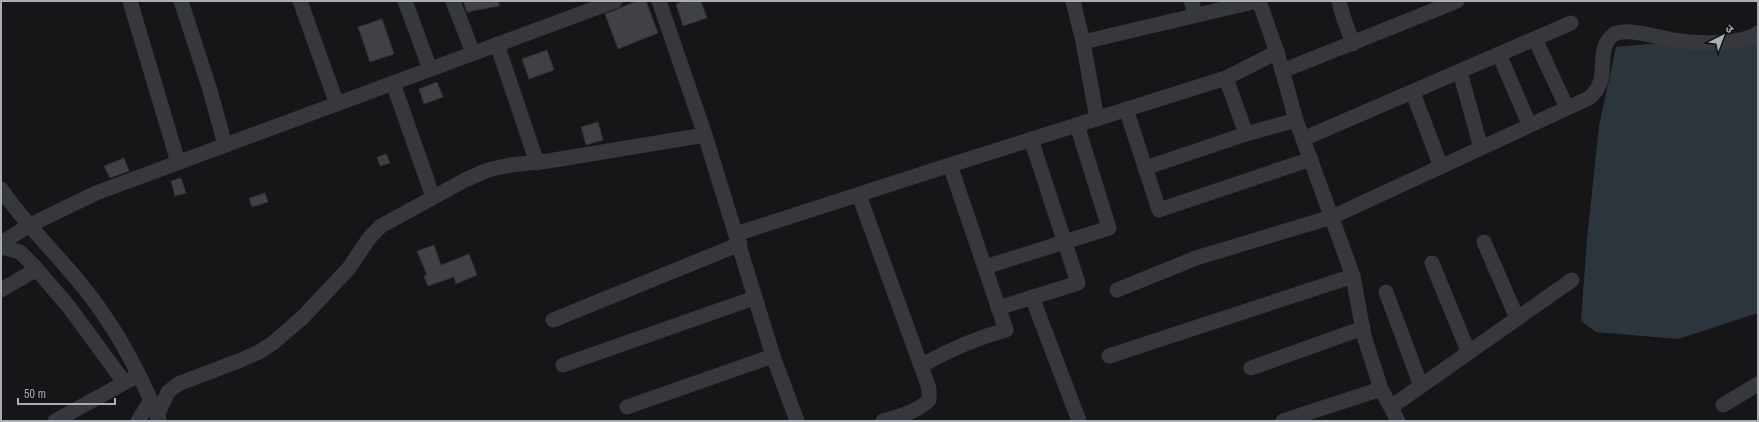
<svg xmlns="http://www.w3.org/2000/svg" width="1759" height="422" viewBox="0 0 1759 422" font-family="'Archivo Narrow','Noto Sans Devanagari',sans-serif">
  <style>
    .water { fill: #2c353c }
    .building { fill: #404145; stroke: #303034 }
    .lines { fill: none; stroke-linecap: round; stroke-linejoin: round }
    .minor { stroke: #37383d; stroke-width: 15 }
  </style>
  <rect width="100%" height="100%" fill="#161618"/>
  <path class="water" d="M1758 34V313L1678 339 1596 332 1581 321 1587 239 1599 126 1616 47Z"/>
  <g class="building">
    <path d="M463 1H499V6L467 12Z"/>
    <path d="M637 1H646L658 33 618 49 605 14Z"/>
    <path d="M684 1H701L707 18 683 26 676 4Z"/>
    <path d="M382 19 394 54 370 62 358 27Z"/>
    <path d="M547 50 554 70 529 79 522 59Z"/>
    <path d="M437 82 443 97 424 104 419 89Z"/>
    <path d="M598 122 603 140 586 145 581 127Z"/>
    <path d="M386 154 390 163 380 166 377 157Z"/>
    <path d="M124 158 129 171 110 178 104 166Z"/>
    <path d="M181 178 186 193 175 196 171 181Z"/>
    <path d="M265 193 268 202 252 207 249 198Z"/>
    <path d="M434 245 441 265 469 254 477 275 456 284 454 277 428 286 424 276 427 275 417 251Z"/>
  </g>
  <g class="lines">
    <g class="minor">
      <path d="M130 1 178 162"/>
      <path d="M181 1 210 90 225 145"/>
      <path d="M300 1 337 104"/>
      <path d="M405 1 430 69"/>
      <path d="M453 1 473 53"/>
      <path d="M659 1 705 135 773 356 797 421"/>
      <path d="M1073 1 1083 42 1097 119"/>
      <path d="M1191 1 1196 15"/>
      <path d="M1259 1 1277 52 1296 120 1353 276 1364 336 1381 389 1398 421"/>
      <path d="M1339 1 1343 16 1353 44"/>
      <path d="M1535 39 1567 108"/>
      <path d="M1083 42 1257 1"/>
      <path d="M497 44 537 163"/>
      <path d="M1499 54 1529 124"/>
      <path d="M1282 71 1457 1"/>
      <path d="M1460 72 1481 148"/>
      <path d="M1226 78 1246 134"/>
      <path d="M393 83 433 197"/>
      <path d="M1413 93 1441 167"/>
      <path d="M1126 109 1159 210 1311 159"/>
      <path d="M1303 139 1571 23"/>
      <path d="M1145 168 1246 134 1296 120"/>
      <path d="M1 189C24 223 54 251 80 283 114 324 139 370 159 420"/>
      <path d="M859 195 929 388V400C917 412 900 416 883 421"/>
      <path d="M736 234 950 165 1226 78 1277 52"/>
      <path d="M1484 242 1517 318"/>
      <path d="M1 243 30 225 96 193 615 1"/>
      <path d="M1 247 20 252 33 265 69 307 124 382"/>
      <path d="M1432 263 1468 351"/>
      <path d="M985 267 1109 228 1077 125"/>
      <path d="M1 290 37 269"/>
      <path d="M1117 290 1196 258 1332 217 1589 98C1613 79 1593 51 1613 35 1626 26 1659 38 1673 40 1696 44 1739 45 1758 33"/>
      <path d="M1386 292 1421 386"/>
      <path d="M1032 297 1079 421"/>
      <path d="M998 308 1078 283 1031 139"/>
      <path d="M553 320 740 244"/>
      <path d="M1109 356 1353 276"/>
      <path d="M563 365 754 298"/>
      <path d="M922 365C949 350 976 338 1006 330L950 165"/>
      <path d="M1251 368 1363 328"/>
      <path d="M1723 405 1758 384"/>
      <path d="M627 407 773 356"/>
      <path d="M1391 407 1572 280"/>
      <path d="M157 416 168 392 178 384 241 360 259 352 273 343 303 317 349 268 370 237 381 226 465 180 488 170 510 165 548 161 705 135"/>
      <path d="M55 421 133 378"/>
      <path d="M138 421 151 400"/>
      <path d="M1283 421 1381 389"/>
    </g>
  </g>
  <rect width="1759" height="422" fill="none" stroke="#a8adb8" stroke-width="4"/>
  <g transform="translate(1723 36) rotate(42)" stroke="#111113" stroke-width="3" paint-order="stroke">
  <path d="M0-3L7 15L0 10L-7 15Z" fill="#a8adb8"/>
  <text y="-6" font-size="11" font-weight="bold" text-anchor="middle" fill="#a8adb8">उ</text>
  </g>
  <path d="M18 398v6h97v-6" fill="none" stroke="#a8adb8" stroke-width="2"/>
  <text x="24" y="398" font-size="12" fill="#a8adb8" stroke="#111113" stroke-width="3" paint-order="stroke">50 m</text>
</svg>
